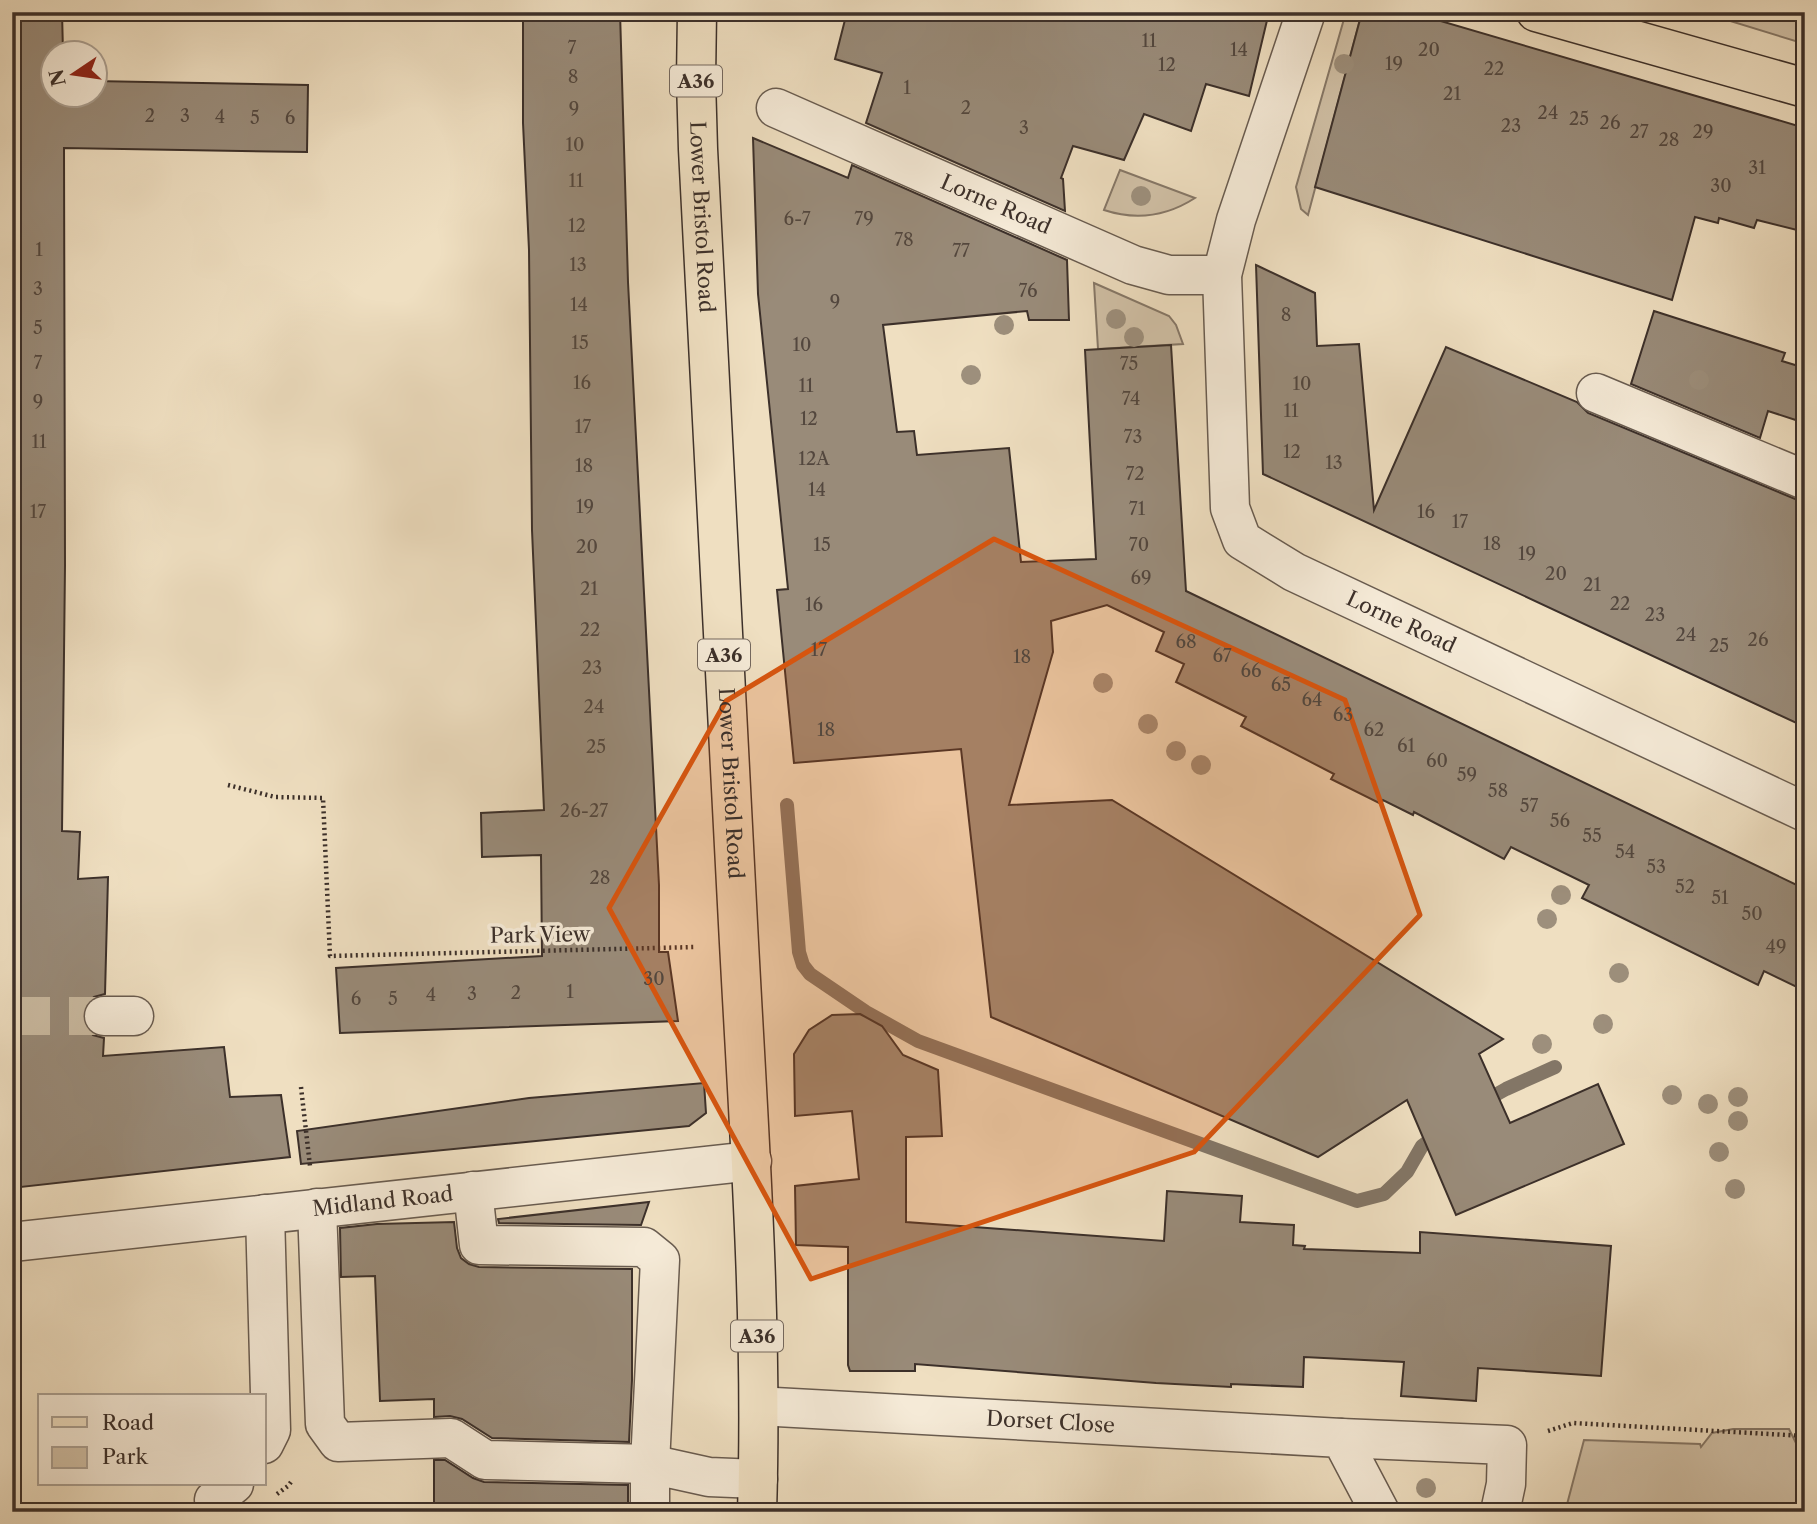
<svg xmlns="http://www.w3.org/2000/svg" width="1817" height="1524" viewBox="0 0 1817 1524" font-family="'Libre Caslon Text',serif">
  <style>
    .green { fill: #d1c1a7; stroke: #867868; stroke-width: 2 }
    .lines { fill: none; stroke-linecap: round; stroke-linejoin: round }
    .stream { stroke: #837666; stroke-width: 14 }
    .building { fill: #998b79; stroke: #3c302a; stroke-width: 2 }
    .minor-tunnel { stroke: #cbbca3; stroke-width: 38; stroke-dasharray: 38 19; stroke-linecap: butt }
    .minor-casing { stroke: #695c50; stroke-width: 41 }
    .major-casing { stroke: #3c302a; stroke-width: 41 }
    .highway-casing { stroke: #3c302a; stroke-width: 41 }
    .path { stroke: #3c302a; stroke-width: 4.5; stroke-dasharray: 2 3.5; stroke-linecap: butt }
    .minor { stroke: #f5ead7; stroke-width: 38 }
    .major { stroke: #efdfc1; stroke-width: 38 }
    .highway { stroke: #efdfc1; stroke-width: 38 }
    .tree { fill: #9d8f7c }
    .marked { fill: #d7550f; fill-opacity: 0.2; stroke: #d7550f; stroke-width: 5; stroke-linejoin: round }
    .labels { text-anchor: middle; stroke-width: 7; stroke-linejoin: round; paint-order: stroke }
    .number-label { font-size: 18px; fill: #53473e }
    .shield { fill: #f5ead7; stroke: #74685e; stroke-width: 2 }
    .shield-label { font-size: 19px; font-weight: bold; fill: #3c302a }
    .street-label { font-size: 21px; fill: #3c302a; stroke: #f5ead7 }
  </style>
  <rect width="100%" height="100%" fill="#efdfc1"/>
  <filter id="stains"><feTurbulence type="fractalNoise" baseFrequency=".00286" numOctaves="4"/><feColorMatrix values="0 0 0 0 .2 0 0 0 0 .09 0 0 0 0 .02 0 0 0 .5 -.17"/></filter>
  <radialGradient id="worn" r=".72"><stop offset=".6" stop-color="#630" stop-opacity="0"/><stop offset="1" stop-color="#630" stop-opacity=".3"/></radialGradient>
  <g class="green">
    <path d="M1346 12H1362L1308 215 1301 209 1296 187Z"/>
    <path d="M1701 12H1805V44Z"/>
    <path d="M1120 170 1195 198C1167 216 1137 221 1104 210Z"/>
    <path d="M1094 283 1169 316 1176 325 1183 344 1098 349Z"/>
    <path d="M1733 1429H1789L1805 1461V1512H1565L1584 1440 1700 1444 1701 1447 1712 1433Z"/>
  </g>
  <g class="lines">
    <g class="stream">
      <path d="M787 805 799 952 803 965 810 974 866 1012 918 1041 1357 1201 1384 1194 1407 1172 1422 1146 1439 1133"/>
      <path d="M1481 1103 1506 1089 1555 1067"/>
    </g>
  </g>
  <g class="building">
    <path d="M12 12H62L63 52H52V94H94V81L308 85 307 152 64 148 65 565 62 831 80 832 78 879 108 877 105 994 94 997 85 1005 82 1017 85 1026 93 1035 104 1038 103 1056 224 1047 230 1097 281 1095 290 1157 12 1188Z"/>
    <path d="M523 12H620L628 282 659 885V952H668L678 1021 340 1033 336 968 542 956 541 855 482 857 481 813 544 810 532 530 529 250 523 123Z"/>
    <path d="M847 12H1269L1249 96 1206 84 1191 131 1144 114 1124 160 1073 146 1061 178 1063 179 1065 211 866 123 882 73 835 59Z"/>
    <path d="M1362 12H1410L1805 128V232L1757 220 1754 228 1719 218 1718 223 1695 217 1672 300 1315 187Z"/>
    <path d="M753 138 848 178 852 165 1067 260 1069 320H1029L1027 311 883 325 897 432 914 431 917 455 1009 448 1021 562 1096 559 1085 350 1171 345 1186 591 1805 889V991L1764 971 1758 985 1582 898 1589 885 1511 847 1504 859 1414 812 1413 815 1383 800 1381 804 1331 779 1334 774 1241 726 1246 717 1176 682 1184 664 1156 651 1164 632 1107 605 1051 621 1053 652 1009 805 1112 800 1503 1039 1479 1054 1510 1123 1598 1084 1624 1144 1456 1215 1407 1100 1318 1157 991 1017 961 749 794 763 777 590 788 589 758 294Z"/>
    <path d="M1256 265 1315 293 1317 346 1359 344 1374 510 1446 347 1577 402 1588 413 1805 503V727L1263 474Z"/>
    <path d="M1654 311 1785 353 1782 361 1805 368V423L1768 411 1760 438 1631 384Z"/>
    <path d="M860 1014 882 1026 903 1055 938 1070 942 1136 906 1137V1222L1164 1241 1167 1191 1242 1196 1240 1222 1294 1225 1293 1245 1305 1246 1304 1249 1420 1253V1232L1611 1246 1601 1376 1478 1368 1476 1401 1401 1396 1404 1362 1304 1357 1303 1387 1231 1384V1387L1156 1383 915 1364V1371H850L848 1365V1247L796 1245 795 1186 859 1179 852 1111 795 1116 794 1054 809 1030 832 1015Z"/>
    <path d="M704 1083 706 1113 689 1126 301 1164 297 1131 529 1098Z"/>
    <path d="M649 1202 641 1225 499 1223 498 1219Z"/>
    <path d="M454 1222 457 1248 461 1258 469 1264 479 1267 632 1269V1380L629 1442 492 1438 462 1419 450 1416 434 1417V1399L380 1401 375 1276 341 1277 340 1228 377 1224Z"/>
    <path d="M434 1460H445L473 1478 484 1482 628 1485V1512H434Z"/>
  </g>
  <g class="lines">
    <path class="minor-tunnel" d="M12 1016H104"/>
    <defs>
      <g id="minor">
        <path id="s1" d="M1306 12 1236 220 1222 275 1230 508 1242 540 1294 572 1805 812"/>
        <path id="s2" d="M776 108 1133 265 1169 275H1222"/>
        <path d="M1596 393 1805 480"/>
        <path d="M104 1016H134"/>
        <path d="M317 1208 325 1424 338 1442 451 1438 485 1460 650 1464 660 1260 644 1247 479 1245 473 1191"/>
        <path id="s3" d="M12 1242 752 1161"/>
        <path id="s4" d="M759 1406 1341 1438 1380 1512"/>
        <path d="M1341 1438 1507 1445 1506 1484 1500 1512"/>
        <path d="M264 1444 271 1430 265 1214"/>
        <path d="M214 1500 234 1484"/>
        <path d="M650 1512V1464L709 1477 758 1479"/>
      </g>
      <path id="major" d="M1536 12 1805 88"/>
      <g id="highway">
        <path id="s5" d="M697 12 696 80 698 149C712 414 725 679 739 943 749 1133 763 1322 757 1512"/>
      </g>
    </defs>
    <use href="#minor" class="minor-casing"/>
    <use href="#major" class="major-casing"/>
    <use href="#highway" class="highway-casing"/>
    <g class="path">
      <path d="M228 785 275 797 323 798 330 956 696 947"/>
      <path d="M301 1087 310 1166"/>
      <path d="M1548 1431 1573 1423 1805 1436"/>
      <path d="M277 1494 288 1486 291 1482"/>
    </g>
    <use href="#minor" class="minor"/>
    <use href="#major" class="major"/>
    <use href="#highway" class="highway"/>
  </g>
  <g class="tree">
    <circle cx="1344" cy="64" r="10"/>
    <circle cx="1141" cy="196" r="10"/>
    <circle cx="1116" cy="319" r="10"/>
    <circle cx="1004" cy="325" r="10"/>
    <circle cx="1134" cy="337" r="10"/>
    <circle cx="971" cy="375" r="10"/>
    <circle cx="1699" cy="380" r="10"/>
    <circle cx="1103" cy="683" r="10"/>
    <circle cx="1148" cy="724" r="10"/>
    <circle cx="1176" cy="751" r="10"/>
    <circle cx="1201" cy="765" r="10"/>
    <circle cx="1561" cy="895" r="10"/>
    <circle cx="1547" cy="919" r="10"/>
    <circle cx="1619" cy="973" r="10"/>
    <circle cx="1603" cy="1024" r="10"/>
    <circle cx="1542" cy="1044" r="10"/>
    <circle cx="1672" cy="1095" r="10"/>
    <circle cx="1738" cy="1097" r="10"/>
    <circle cx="1708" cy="1104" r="10"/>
    <circle cx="1738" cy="1121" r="10"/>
    <circle cx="1719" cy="1152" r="10"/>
    <circle cx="1735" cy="1189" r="10"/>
    <circle cx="1426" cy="1488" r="10"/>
  </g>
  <path class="marked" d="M994 539 1345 700 1420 915 1194 1152 811 1279 609 908 726 701Z"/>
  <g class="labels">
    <g class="number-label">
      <text x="1149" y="47">11</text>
      <text x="572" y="54">7</text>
      <text x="1239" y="56">14</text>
      <text x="1429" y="56">20</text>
      <text x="1394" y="70">19</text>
      <text x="1167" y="71">12</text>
      <text x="1494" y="75">22</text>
      <text x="573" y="83">8</text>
      <text x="907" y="94">1</text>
      <text x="1452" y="100">21</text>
      <text x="966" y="114">2</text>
      <text x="574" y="115">9</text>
      <text x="1548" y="119">24</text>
      <text x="150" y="122">2</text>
      <text x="185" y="122">3</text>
      <text x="220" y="123">4</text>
      <text x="255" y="124">5</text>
      <text x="290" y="124">6</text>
      <text x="1579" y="125">25</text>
      <text x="1610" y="129">26</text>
      <text x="1511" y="132">23</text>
      <text x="1024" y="134">3</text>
      <text x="1639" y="138">27</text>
      <text x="1703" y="138">29</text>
      <text x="1669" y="146">28</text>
      <text x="575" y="151">10</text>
      <text x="1757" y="174">31</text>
      <text x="576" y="187">11</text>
      <text x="1721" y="192">30</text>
      <text x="797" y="225">6-7</text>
      <text x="864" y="225">79</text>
      <text x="577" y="232">12</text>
      <text x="904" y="246">78</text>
      <text x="39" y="256">1</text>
      <text x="961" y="257">77</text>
      <text x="578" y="271">13</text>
      <text x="38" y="295">3</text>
      <text x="1028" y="297">76</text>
      <text x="835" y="308">9</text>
      <text x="579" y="311">14</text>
      <text x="1286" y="321">8</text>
      <text x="38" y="334">5</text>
      <text x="580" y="349">15</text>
      <text x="802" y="351">10</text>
      <text x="38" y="369">7</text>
      <text x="1129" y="370">75</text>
      <text x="582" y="389">16</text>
      <text x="1302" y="390">10</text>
      <text x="806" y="392">11</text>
      <text x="1131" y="405">74</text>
      <text x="38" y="408">9</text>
      <text x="1291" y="417">11</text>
      <text x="809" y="425">12</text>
      <text x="583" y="433">17</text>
      <text x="1133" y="443">73</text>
      <text x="39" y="448">11</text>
      <text x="1292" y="458">12</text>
      <text x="814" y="465">12A</text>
      <text x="1334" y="469">13</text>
      <text x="584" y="472">18</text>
      <text x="1135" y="480">72</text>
      <text x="817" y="496">14</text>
      <text x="585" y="513">19</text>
      <text x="1137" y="515">71</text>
      <text x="38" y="518">17</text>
      <text x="1426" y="518">16</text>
      <text x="1460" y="528">17</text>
      <text x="1492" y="550">18</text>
      <text x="822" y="551">15</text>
      <text x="1139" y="551">70</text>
      <text x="587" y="553">20</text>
      <text x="1527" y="560">19</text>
      <text x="1556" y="580">20</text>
      <text x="1141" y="584">69</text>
      <text x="1592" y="591">21</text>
      <text x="589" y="595">21</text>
      <text x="1620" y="610">22</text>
      <text x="814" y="611">16</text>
      <text x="1655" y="621">23</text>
      <text x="590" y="636">22</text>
      <text x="1686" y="641">24</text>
      <text x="1758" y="646">26</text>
      <text x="1186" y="648">68</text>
      <text x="1719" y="652">25</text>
      <text x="819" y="656">17</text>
      <text x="1222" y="662">67</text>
      <text x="1022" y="663">18</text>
      <text x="592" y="674">23</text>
      <text x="1251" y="677">66</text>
      <text x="1281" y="691">65</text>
      <text x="1312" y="706">64</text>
      <text x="594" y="713">24</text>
      <text x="1343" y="721">63</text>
      <text x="826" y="736">18</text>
      <text x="1374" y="736">62</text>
      <text x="1406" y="752">61</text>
      <text x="596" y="753">25</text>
      <text x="1437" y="767">60</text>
      <text x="1467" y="781">59</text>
      <text x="1498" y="797">58</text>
      <text x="1529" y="812">57</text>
      <text x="584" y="817">26-27</text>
      <text x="1560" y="827">56</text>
      <text x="1592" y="842">55</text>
      <text x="1625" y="858">54</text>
      <text x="1656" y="873">53</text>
      <text x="600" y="884">28</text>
      <text x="1685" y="893">52</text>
      <text x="1720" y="904">51</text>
      <text x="1752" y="920">50</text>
      <text x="1776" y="953">49</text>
      <text x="654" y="985">30</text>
      <text x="570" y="998">1</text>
      <text x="516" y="999">2</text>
      <text x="472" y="1000">3</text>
      <text x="431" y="1001">4</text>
      <text x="356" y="1005">6</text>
      <text x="393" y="1005">5</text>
    </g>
    <g class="shield">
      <rect x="670" y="65.5" width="52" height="31" rx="5"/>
      <rect x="698" y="639.5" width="52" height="31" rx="5"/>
      <rect x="731" y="1320.5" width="52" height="31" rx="5"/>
    </g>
    <g class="shield-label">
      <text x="696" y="88">A36</text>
      <text x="724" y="662">A36</text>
      <text x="757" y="1343">A36</text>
    </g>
    <g class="street-label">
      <text dy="7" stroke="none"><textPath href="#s2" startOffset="240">Lorne Road</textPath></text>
      <text dy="7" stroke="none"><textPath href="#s5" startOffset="205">Lower Bristol Road</textPath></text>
      <text dy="7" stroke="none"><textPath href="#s1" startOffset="723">Lorne Road</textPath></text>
      <text dy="7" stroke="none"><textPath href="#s5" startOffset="772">Lower Bristol Road</textPath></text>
      <text transform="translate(540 935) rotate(-1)" y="7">Park View</text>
      <text dy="7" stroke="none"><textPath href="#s3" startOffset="373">Midland Road</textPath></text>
      <text dy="7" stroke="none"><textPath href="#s4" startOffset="292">Dorset Close</textPath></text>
    </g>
  </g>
  <rect width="1817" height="1524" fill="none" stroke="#efdfc1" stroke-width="42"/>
  <rect x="14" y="14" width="1789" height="1496" fill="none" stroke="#3c302a" stroke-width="3.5"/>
  <rect x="21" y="21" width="1775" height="1482" fill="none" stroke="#3c302a" stroke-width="2"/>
  <rect x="38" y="1394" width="228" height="91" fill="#f5ead7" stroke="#aba092" stroke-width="2"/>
  <rect x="52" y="1417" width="35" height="10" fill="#efdfc1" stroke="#aba092" stroke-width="2"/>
  <text x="102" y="1430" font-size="21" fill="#3c302a">Road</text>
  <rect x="52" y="1447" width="35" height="21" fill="#d1c1a7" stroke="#aba092" stroke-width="2"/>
  <text x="102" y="1464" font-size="21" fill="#3c302a">Park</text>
  <g transform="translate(74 74) rotate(257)"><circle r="33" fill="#f5ead7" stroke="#aba092" stroke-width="2"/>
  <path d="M0-5L12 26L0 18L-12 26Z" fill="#8f2418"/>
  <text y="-10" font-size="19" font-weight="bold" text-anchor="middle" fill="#3c302a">N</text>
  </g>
  <rect width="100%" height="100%" filter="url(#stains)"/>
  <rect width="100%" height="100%" fill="url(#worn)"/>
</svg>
